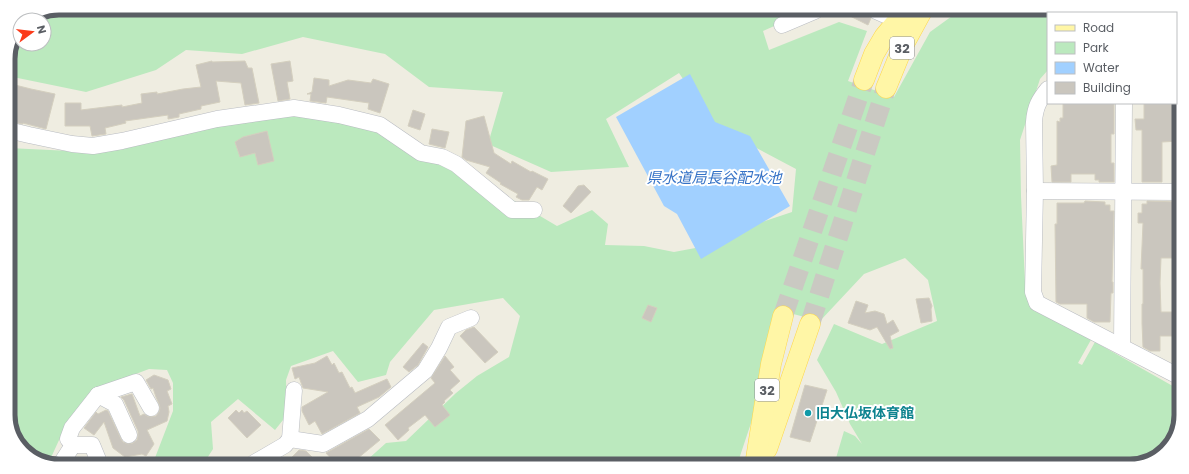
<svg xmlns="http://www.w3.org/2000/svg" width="1189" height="474" viewBox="0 0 1189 474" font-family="Poppins,'Noto Sans JP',sans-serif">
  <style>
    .green { fill: #bbe9be }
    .water { fill: #a1d0ff }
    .building { fill: #cac6be; stroke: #d4cfbf }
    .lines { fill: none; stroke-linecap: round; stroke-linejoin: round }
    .major-tunnel { stroke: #cac9c2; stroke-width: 20; stroke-dasharray: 20 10; stroke-linecap: butt }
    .minor-casing { stroke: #b9bcc2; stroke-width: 17 }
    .major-casing { stroke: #ffd84a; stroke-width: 21 }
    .minor { stroke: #fff; stroke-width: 16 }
    .major { stroke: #fff6a6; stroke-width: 20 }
    .culture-dot { fill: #0f9aa8; stroke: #fff; stroke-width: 1.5 }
    .labels { text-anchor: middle; stroke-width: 4; stroke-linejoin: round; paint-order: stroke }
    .shield { fill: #fff; stroke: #8c8e92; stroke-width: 1 }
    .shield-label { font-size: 13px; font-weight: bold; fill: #5a5e64 }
    .culture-label { font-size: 14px; font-weight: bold; fill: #0d838f; stroke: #fff; text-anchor: start }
    .water-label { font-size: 15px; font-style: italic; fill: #3572c6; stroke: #fff }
    .rim { fill: none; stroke: #5a5e64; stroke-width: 5 }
  </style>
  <rect width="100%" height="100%" fill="#efede1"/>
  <path class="green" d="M59 8 808 11 763 31 769 50 839 22 867 31 848 81 894 97 930 32 959 11 1101 12 1099 13H1048V70L1040 79 1020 140 1021 196 1025 282 1036 308 1092 338 1078 363 1082 365 1095 342 1178 389 1177 434 1158 457 1130 466 834 465 844 431 855 436 862 444 850 424 836 392 817 360 834 324 882 344 937 321 928 280 905 258 864 274 820 321 778 310 752 420 737 465 366 463V461L386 443 406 441 456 393 477 376 509 357 520 316 503 298 434 310 390 362 386 375 358 382 333 351 291 366 286 380 287 415 275 430 238 399 211 422 213 449 204 463H153L173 411V383L167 370 149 369 104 386 65 427 49 462H40L18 446 8 418V148L71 151 296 113 386 120 430 153 518 203 557 226 592 210 608 224 605 245 644 246 674 252 706 246 729 233 792 212 796 169 715 126 679 73 606 119 629 167 551 172 488 144 503 92 429 87 385 54 303 37 242 54 186 50 156 70 86 92 8 76V56L20 30V44H44V20H30Z"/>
  <path class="water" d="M690 74 715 122 750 136 790 206 701 259 677 214 664 206 616 117Z"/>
  <g class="building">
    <path d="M840 11H867L868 16 871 18 868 25Z"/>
    <path d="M212 61V62L245 61 248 68H252L259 103 245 105 241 83 216 81 220 102 201 106V109L179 114V117L168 119V115L125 121 126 123 105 128 106 134 92 136 90 126H65V103H81V110L122 105V107L142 103 141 94 157 92V94L183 89 201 87 196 65Z"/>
    <path d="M290 61 293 81 287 82 290 99 278 101 271 64Z"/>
    <path d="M314 78 329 80V86L348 80 371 83 373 79 389 84 380 113 368 109 369 103 327 97 326 103 310 101 311 94H307L312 92Z"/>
    <path d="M11 84 31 89 55 94 46 129 23 123V124L8 121V95Z"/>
    <path d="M1063 103H1114V134H1111V163H1114V182H1099V180H1095V174H1071V182H1052L1051 166 1057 165V121L1060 122V118H1063Z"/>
    <path d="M1144 103H1180V141L1162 142V182H1142V130H1136L1135 119H1144Z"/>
    <path d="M413 110 425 114 420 130 408 126Z"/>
    <path d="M484 116 494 153 511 164 512 161 531 172 532 171 548 179 542 190 537 187 529 200H522L516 197 518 194 500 184 501 183 486 173 490 167 466 160 462 157 466 121Z"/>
    <path d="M432 129 449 132 445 148 429 144Z"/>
    <path d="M267 131 274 161 258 165 255 153 240 157 235 142 243 137Z"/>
    <path d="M584 185 591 192 571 213 563 206 578 186Z"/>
    <path d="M1085 201 1105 202V205H1110V211H1114L1112 282H1113V293H1111L1110 322H1094L1087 318V304H1060L1056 302 1055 224H1057V203H1084Z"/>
    <path d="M1147 201 1179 202V258H1161L1160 283 1161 312H1178V336H1160V351H1150L1143 347 1142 323V304H1143V269H1141L1143 223H1138V213H1142V204H1147Z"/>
    <path d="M929 298 932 306 931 309 932 321 921 323 916 299Z"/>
    <path d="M856 301 868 305 865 313 875 311 884 314 887 324 893 320 899 331 890 336 893 348 890 349 877 327 870 330 848 323Z"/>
    <path d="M648 305 657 308 651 322 642 318Z"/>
    <path d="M474 327 498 352 485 363 460 336 466 330Z"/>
    <path d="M423 343 428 347 418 365 409 372 403 367Z"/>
    <path d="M327 356 332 365 334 363 339 373 342 372 350 388 352 387 355 393 387 379 391 387 379 397 357 407 360 413 322 434 315 421 309 425 302 411V407L328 392 303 388 299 377 295 379 292 368 315 363Z"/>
    <path d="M445 356 454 367 450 370 460 381 450 390 453 393 444 401 445 402 442 405 450 415 435 427 425 415 408 428 409 430 398 440 385 425 435 383 431 378Z"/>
    <path d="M154 375 168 380 171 389 167 391 172 404 168 406 169 412 167 421 147 430 154 444 146 456 142 454 125 457 113 448 104 422 94 435 84 428 96 412 98 414 106 410 108 411 121 439 123 442 128 444 133 443 137 440 138 436V431L124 400 121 397 132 394 140 416 144 414 147 416 151 417 156 416 159 412 160 408 159 404 156 397 153 388 151 389 146 380Z"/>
    <path d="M805 385 827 390 810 442 790 437Z"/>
    <path d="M236 410 239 413 242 410 244 413 247 411 261 425 247 438 228 418Z"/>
    <path d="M369 429 380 440 352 463H335L326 453Z"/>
    <path d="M299 450 306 451 318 463H286Z"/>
  </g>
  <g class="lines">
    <g class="major-tunnel">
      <path d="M783 316 864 80"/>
      <path d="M810 324 886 88"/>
    </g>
    <defs>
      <g id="minor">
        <path d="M876 11 885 15 890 11"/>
        <path d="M1110 13 1111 12"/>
        <path d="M1124 13V12"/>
        <path d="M782 25 815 11"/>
        <path d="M1048 89C1039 100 1035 107 1034 122L1035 191 1033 292 1037 303 1178 376"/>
        <path d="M8 130 29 135 72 144 93 146 122 141 217 119 294 108 339 115 380 125 421 153 442 157 456 164 512 210H534"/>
        <path d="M1035 191 1180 192"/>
        <path d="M1122 346 1124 103"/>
        <path d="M98 395 115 404 129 435"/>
        <path d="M290 439 294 390"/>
        <path d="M73 445 68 439 72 428 98 395 136 382 151 408"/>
        <path d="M73 445H92L99 462"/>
        <path d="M62 462 73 445"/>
        <path d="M254 463 285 445 290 439 323 444 368 419 425 371 439 348 449 327 471 318"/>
      </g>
      <g id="major">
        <path d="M864 80 874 54 884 37 903 14 907 11"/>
        <path d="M886 88 904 44 922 11"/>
        <path d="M767 449 810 324"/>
        <path d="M755 465 771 364 783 316"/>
      </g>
    </defs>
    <use href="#minor" class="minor-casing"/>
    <use href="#major" class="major-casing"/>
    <use href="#minor" class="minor"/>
    <use href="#major" class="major"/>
  </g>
  <circle class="culture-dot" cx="808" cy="413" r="4"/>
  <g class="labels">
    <g class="shield">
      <rect x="890" y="37" width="24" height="22" rx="3"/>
      <rect x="755" y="379" width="24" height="22" rx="3"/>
    </g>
    <g class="shield-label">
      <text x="902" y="53">32</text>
      <text x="767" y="395">32</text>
    </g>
    <g class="culture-label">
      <text x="816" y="418">旧大仏坂体育館</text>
    </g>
    <g class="water-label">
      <text x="714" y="183">県水道局長谷配水池</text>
    </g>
  </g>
  <path d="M0 0H1189V474H0ZM59 15H1130A44 44 0 0 1 1174 59V415A44 44 0 0 1 1130 459H59A44 44 0 0 1 15 415V59A44 44 0 0 1 59 15Z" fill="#fff" fill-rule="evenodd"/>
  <path class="rim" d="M59 15H1130A44 44 0 0 1 1174 59V415A44 44 0 0 1 1130 459H59A44 44 0 0 1 15 415V59A44 44 0 0 1 59 15Z"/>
  <rect x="1047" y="12" width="130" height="92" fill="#ffffff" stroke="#bdbfc1"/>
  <rect x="1055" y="25" width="20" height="6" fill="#fff6a6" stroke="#bdbfc1"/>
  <text x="1083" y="32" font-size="12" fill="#5a5e64">Road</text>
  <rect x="1055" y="42" width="20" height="12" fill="#bbe9be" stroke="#bdbfc1"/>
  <text x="1083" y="52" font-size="12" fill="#5a5e64">Park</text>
  <rect x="1055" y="62" width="20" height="12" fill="#a1d0ff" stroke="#bdbfc1"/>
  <text x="1083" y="72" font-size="12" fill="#5a5e64">Water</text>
  <rect x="1055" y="82" width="20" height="12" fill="#cac6be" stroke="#bdbfc1"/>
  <text x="1083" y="92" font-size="12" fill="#5a5e64">Building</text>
  <g transform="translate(32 32) rotate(75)"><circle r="19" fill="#ffffff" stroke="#bdbfc1"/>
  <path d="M0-3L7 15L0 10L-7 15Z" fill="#fb3b1b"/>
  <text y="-6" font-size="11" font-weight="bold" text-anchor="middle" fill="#5a5e64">N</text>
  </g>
</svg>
